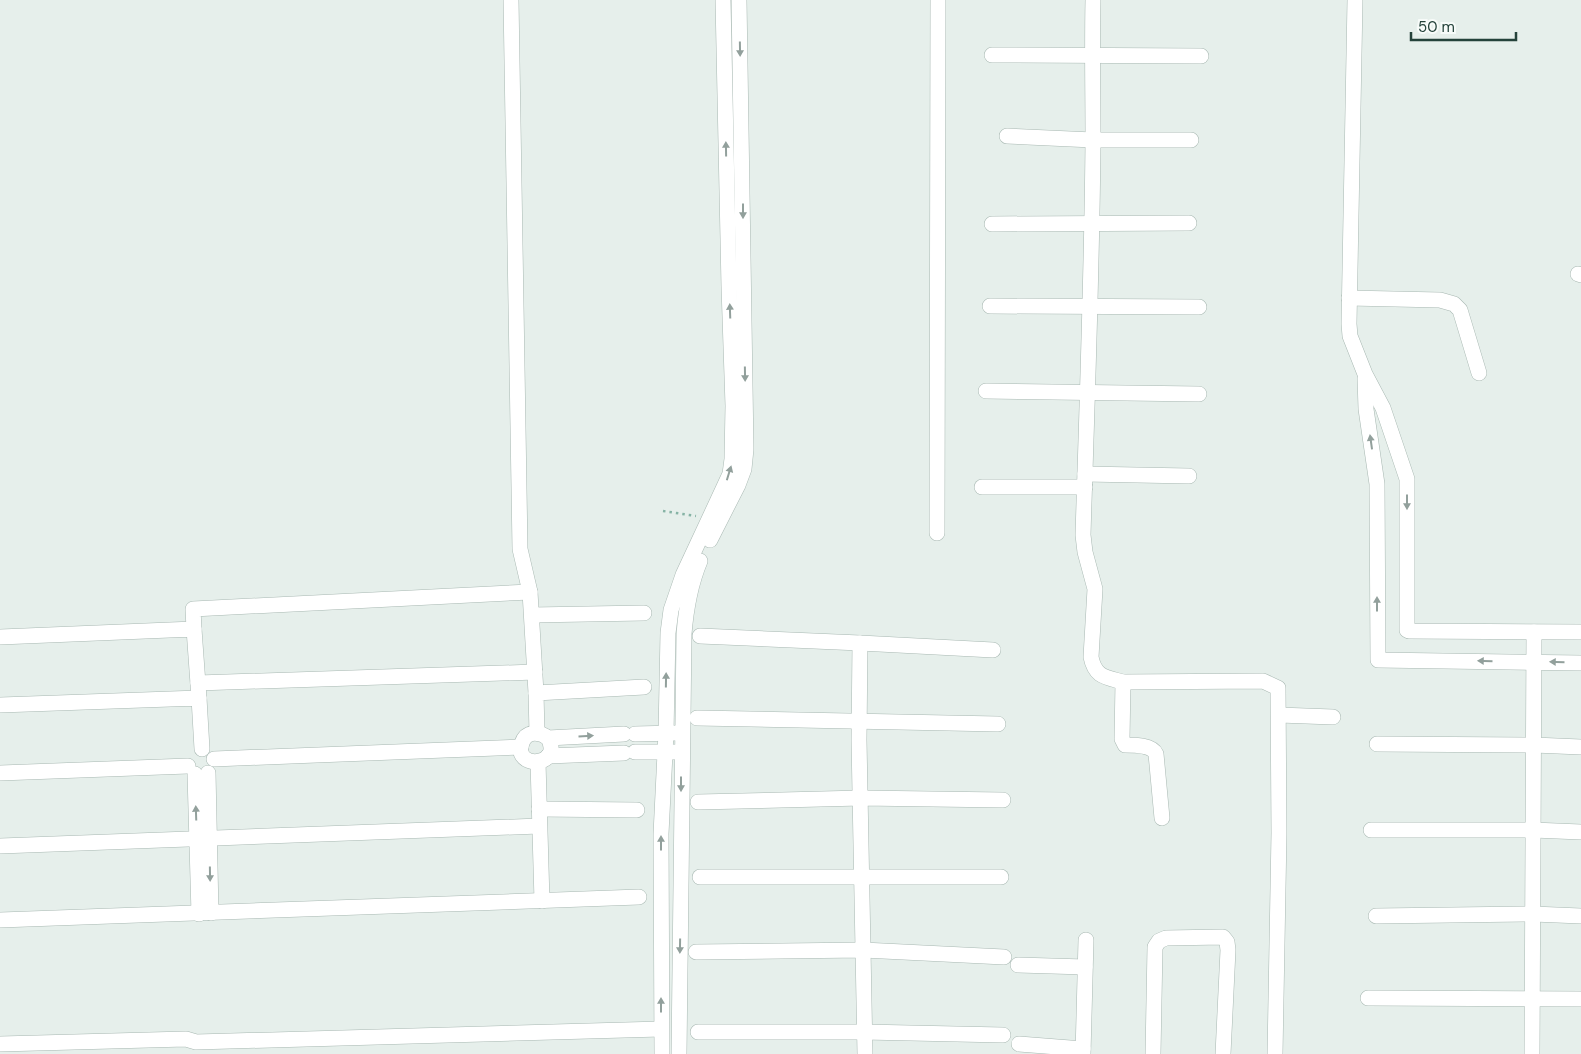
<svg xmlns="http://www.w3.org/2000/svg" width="1581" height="1054" viewBox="0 0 1581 1054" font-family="'DM Sans',sans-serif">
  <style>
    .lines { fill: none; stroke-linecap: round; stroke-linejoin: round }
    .minor-casing { stroke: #a8b8b2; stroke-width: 16 }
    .path { stroke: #86b3a5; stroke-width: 2.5; stroke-dasharray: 2.5 4; stroke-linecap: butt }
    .minor { stroke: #fff; stroke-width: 15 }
    .oneway { fill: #92a09c }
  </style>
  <rect width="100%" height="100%" fill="#e6efeb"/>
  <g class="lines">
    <defs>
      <g id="minor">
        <path d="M511 0 520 549 530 592 536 693"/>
        <path d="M1093 0C1092 47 1093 94 1093 140 1092 272 1087 404 1083 535L1085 552 1095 589 1091 657C1095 677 1105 677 1123 682L1263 681 1278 688 1279 833 1275 1054"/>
        <path d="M1355 0 1349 324 1350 336 1365 374 1383 408 1407 479V630L1409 631 1581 632"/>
        <path d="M992 55 1201 56"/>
        <path d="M1007 136 1093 140H1191"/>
        <path d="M992 224 1189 223"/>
        <path d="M1578 274 1581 275"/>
        <path d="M1349 298 1440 300 1454 304 1460 310 1479 373"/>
        <path d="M990 306 1199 307"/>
        <path d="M1365 378 1366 409 1377 484 1378 660 1581 663"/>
        <path d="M986 391 1199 394"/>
        <path d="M1085 474 1189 476"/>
        <path d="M982 487H1085"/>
        <path d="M937 533 938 0"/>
        <path d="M710 540 738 485 744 469 746 449 739 0"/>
        <path d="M532 615 644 613"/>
        <path d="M194 629 193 609 530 592"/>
        <path d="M700 636 860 643 859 740 865 1054"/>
        <path d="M0 637 194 629 199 698"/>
        <path d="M860 643 993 650"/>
        <path d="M1123 682 1122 739 1125 745C1135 745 1152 745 1156 754L1162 818"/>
        <path d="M198 683 535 672"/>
        <path d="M0 705 199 698 202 749"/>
        <path d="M1279 715 1333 717"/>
        <path d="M697 718 998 724"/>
        <path d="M537 733 536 693 644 687"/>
        <path d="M635 734 676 733"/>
        <path d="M548 738C564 767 512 770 522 743 526 731 539 731 548 738L624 734"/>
        <path d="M1377 744 1534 745 1581 747"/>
        <path d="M635 752H675"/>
        <path d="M548 756 624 753"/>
        <path d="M214 759 521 747"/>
        <path d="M538 762 542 901"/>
        <path d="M0 773 188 766"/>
        <path d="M208 773 211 913"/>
        <path d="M195 774 199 914"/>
        <path d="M698 802 861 798 1003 800"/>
        <path d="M539 809 637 810"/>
        <path d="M1371 830H1533L1581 832"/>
        <path d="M0 846 539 826"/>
        <path d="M700 877H1001"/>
        <path d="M1376 916 1533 914 1581 916"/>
        <path d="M0 920 639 897"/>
        <path d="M696 952 863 950 1004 957"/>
        <path d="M1018 965 1085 967"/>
        <path d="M1368 998 1581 999"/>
        <path d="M698 1032H864L1003 1035"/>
        <path d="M0 1044 186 1039 196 1042 661 1029"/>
        <path d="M1019 1044 1083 1049"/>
        <path d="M662 1054 661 834 666 733 668 633 671 610 683 575 730 474 732 459 733 406 729 287 723 0"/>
        <path d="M679 1054 684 634C686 609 690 585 700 561"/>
        <path d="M1083 1054 1086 940"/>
        <path d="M1153 1054 1155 947 1159 941 1166 938 1223 937 1227 942 1228 950 1223 1054"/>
        <path d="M1532 1054 1534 632"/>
      </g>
    </defs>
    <use href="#minor" class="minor-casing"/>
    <path class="path" d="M663 511 696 516"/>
    <use href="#minor" class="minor"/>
  </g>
  <defs><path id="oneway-solid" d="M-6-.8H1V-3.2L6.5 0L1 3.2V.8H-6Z" transform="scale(1.25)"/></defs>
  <g class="oneway">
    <use href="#oneway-solid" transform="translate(740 49) rotate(89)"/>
    <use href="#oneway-solid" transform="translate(726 149) rotate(-91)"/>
    <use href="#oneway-solid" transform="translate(743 211) rotate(90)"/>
    <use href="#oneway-solid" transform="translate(730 311) rotate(-92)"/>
    <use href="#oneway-solid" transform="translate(745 374) rotate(89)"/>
    <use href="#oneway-solid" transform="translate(1371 442) rotate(-98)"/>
    <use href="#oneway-solid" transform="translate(729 473) rotate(-73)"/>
    <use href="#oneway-solid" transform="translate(1407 502) rotate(90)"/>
    <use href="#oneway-solid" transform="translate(1377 604) rotate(-90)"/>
    <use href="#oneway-solid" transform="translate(1485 661) rotate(-179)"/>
    <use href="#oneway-solid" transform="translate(1557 662) rotate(-179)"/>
    <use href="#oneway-solid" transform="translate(666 680) rotate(-89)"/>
    <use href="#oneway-solid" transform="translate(586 736) rotate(-3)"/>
    <use href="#oneway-solid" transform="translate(681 784) rotate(90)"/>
    <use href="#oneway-solid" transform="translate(196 813) rotate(-92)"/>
    <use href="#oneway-solid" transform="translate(661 843) rotate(-90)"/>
    <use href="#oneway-solid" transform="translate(210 874) rotate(89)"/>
    <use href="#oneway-solid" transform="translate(680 946) rotate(91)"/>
    <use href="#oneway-solid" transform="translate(661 1005) rotate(-90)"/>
  </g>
  <path d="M1411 32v8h105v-8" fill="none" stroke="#24423a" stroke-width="2.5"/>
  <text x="1418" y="32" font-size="15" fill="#24423a" stroke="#f7fbf9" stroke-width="4" paint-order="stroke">50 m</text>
</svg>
